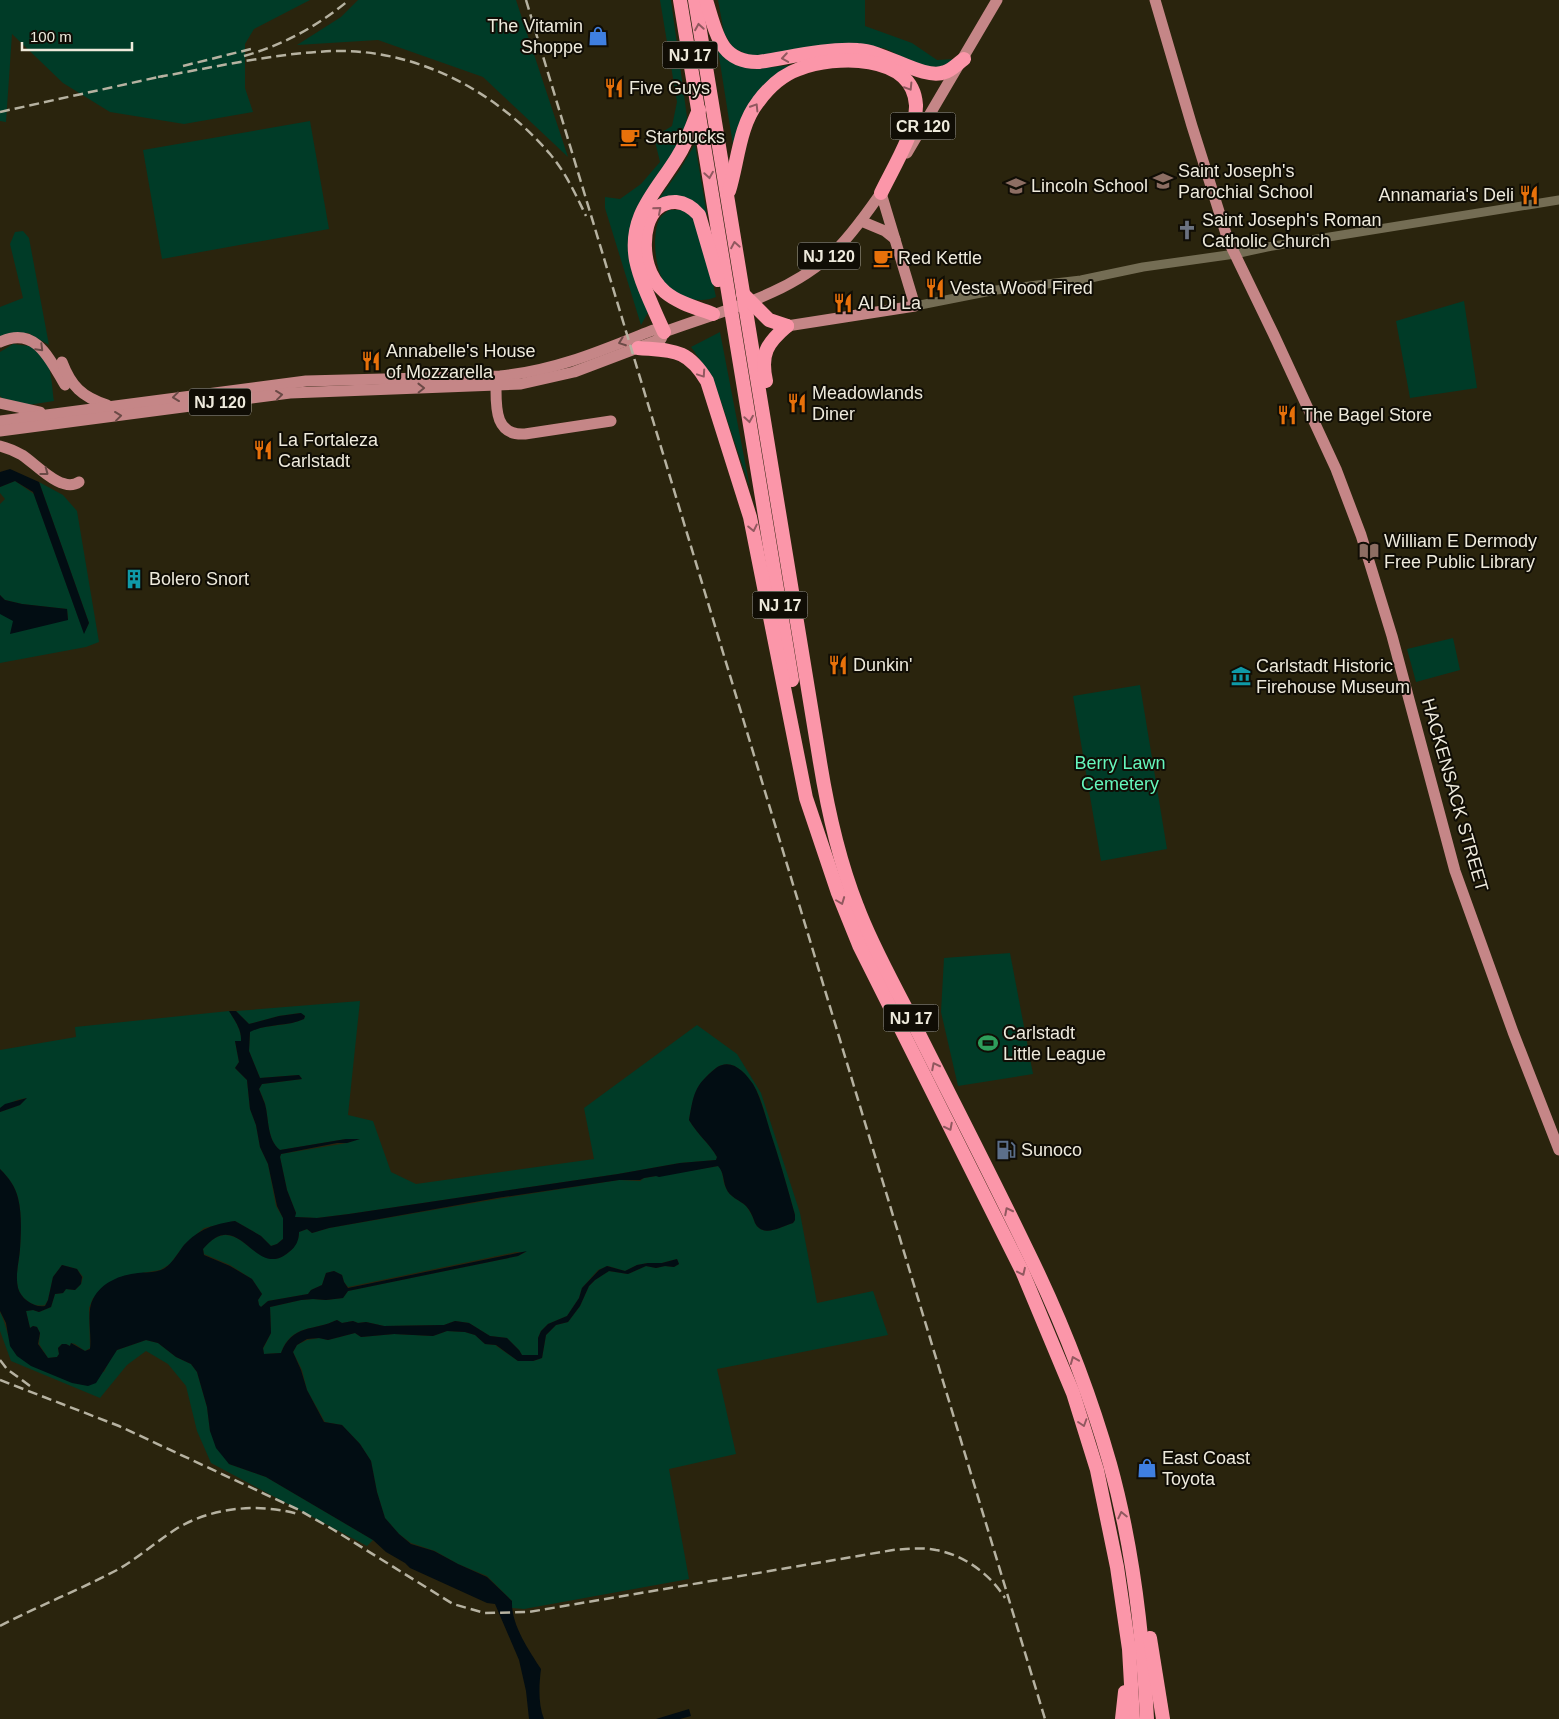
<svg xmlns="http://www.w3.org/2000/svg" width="1559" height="1719" viewBox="0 0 1559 1719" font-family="Helvetica,sans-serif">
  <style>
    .green { fill: #003b27 }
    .water { fill: #020d13 }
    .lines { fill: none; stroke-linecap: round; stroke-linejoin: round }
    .minor { stroke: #746d54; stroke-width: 9 }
    .major { stroke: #c58687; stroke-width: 11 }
    .highway { stroke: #fb96a9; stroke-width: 14 }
    .rail { stroke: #b6b2a1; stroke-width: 2.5; stroke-dasharray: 10 5; stroke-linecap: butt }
    .oneway { stroke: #91585f }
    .oneway2 { stroke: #6a4a46 }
    .labels { text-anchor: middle; stroke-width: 4; stroke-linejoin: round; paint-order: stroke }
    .shield { fill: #100d05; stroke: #aba89c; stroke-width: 1 }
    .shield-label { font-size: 16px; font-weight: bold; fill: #eeeadc }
    .poi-label { font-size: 18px; fill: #eeeadc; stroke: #100d05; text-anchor: start }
    .park-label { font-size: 18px; fill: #65f7bd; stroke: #100d05 }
    .street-label { font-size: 18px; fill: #eeeadc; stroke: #100d05 }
  </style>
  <rect width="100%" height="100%" fill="#2a240d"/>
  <g class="green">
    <path d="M0 0H310L254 29 245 44V88L253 112 184 124 110 112 63 83 12 34 6 122 0 121Z"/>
    <path d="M358 0H516L568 157 483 77 378 40 297 45 341 17Z"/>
    <path d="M660 0H671L687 117 684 138 639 207 650 309 641 325 605 208V197L620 199 641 184 660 162 654 137 672 126 677 102Z"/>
    <path d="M718 0H865V26L912 43 937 60 955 59 943 70 925 68 884 48 849 46 755 58 733 48 724 33Z"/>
    <path d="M717 44 737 65 752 69 802 64 783 74 733 145Z"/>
    <path d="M310 121 329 229 162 259 143 150Z"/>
    <path d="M695 144 707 215C686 193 682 196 655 204L679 171Z"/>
    <path d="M669 210H686L699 222 716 297C700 304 678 298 666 285 655 272 651 233 660 218 662 215 666 212 669 210Z"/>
    <path d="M23 231 29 238 49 345 28 333 0 337V307L23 298 10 244 15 232Z"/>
    <path d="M1464 301 1477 388 1410 398 1396 321Z"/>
    <path d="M720 332 750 488 713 378 691 347Z"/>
    <path d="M13 344C18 345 24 345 29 346 53 352 51 382 54 401L28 405 2 398 0 396V352Z"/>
    <path d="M15 481 34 494 84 633 89 623 39 482 63 495 77 511 99 642 86 647 0 663V613L14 621 11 633 68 619 67 609 22 604 5 600 0 595V504L5 499 0 493V487Z"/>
    <path d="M1453 638 1460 670 1416 682 1407 649Z"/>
    <path d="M1140 685 1167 849 1101 861 1073 696Z"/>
    <path d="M1010 953 1033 1074 958 1086 941 1012 944 958Z"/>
    <path d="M360 1001 348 1115 373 1121 391 1172 416 1184 594 1159 584 1108 697 1025 737 1054 761 1093 800 1213 817 1303 873 1291 888 1335 717 1369 736 1454 669 1469 689 1579 524 1609 512 1608V1601L487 1576 458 1564 435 1551 411 1543 399 1534 385 1518 377 1492 371 1461 360 1444 342 1425 325 1422 307 1390 302 1370 293 1352 297 1345 307 1340 319 1338 328 1340 355 1333 361 1337 394 1334 433 1336 447 1331 465 1332 475 1335 485 1344 495 1345 518 1361H533L542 1358 546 1335 556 1325 568 1322 580 1306 589 1286 595 1280 609 1271 628 1274 646 1266 656 1268 665 1266 674 1267 679 1264 677 1259 662 1263H648L637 1265 625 1271 608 1266 598 1270 582 1288 579 1298 567 1316 548 1324 541 1331 538 1338V1355H522L519 1350 507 1338 490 1336 469 1323 455 1321 444 1325 384 1326 366 1322 358 1323 353 1321 342 1323 337 1320C314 1331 291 1324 281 1353L264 1354 263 1349 271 1333 270 1307 301 1300 313 1299 326 1300 343 1298 348 1291 518 1256 526 1252H516L348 1287 344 1282 342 1275 334 1271 326 1273 322 1285 311 1290 308 1294 268 1301 261 1307 259 1306 258 1300 262 1294 252 1279 230 1265 204 1254 203 1249C239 1205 255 1281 289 1252 295 1247 299 1240 299 1232L307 1229 312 1233 329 1228 497 1199 619 1180 640 1181 644 1178 719 1166C724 1173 722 1181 726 1188 729 1197 740 1200 746 1206 750 1211 753 1217 755 1223 763 1238 780 1227 793 1223L795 1220V1215C787 1186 779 1158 770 1131 765 1115 762 1098 753 1084 745 1072 731 1057 716 1068 695 1085 694 1094 689 1120 697 1134 710 1144 717 1157L716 1160 680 1163 618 1174 349 1214 317 1218 294 1217 296 1213 287 1190 280 1157 281 1154 347 1143 359 1139H346L280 1150C267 1140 269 1119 265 1104 264 1099 261 1094 259 1089L262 1084 302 1079 299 1075 260 1078 249 1051 250 1031C267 1024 287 1027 304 1019L305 1016 300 1013 279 1016 249 1024 236 1011Z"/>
    <path d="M229 1011C235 1021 242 1030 241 1041H235L239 1062 235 1068 247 1080 250 1109 256 1125 260 1147 268 1164 276 1206 283 1218V1239L277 1244 271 1246 261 1236 235 1221 204 1228 185 1244 170 1264 160 1270 124 1276 93 1298 89 1308 90 1348 85 1351 75 1344 71 1343 70 1346 66 1344H62L58 1348 59 1354 57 1357 48 1358 39 1344 40 1333 37 1327 33 1326 30 1328 26 1311 33 1310 39 1312 51 1307 55 1294 63 1293 66 1289 75 1290 81 1284 83 1277 77 1269 62 1265 53 1277 48 1300 45 1305C34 1308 21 1299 18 1288 15 1275 19 1262 20 1249 21 1233 22 1214 18 1198 15 1186 9 1178 0 1169V1112L20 1105 26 1098 17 1100 0 1108V1050L76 1037 75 1027Z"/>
    <path d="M0 1312C7 1326 8 1342 17 1356L104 1372 110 1359 117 1350 146 1340 158 1343 176 1357 191 1364 197 1372 207 1407 210 1431 229 1464 266 1477 373 1540 367 1546 211 1463 197 1431 186 1386 168 1364 146 1351 127 1365 100 1398 11 1361 0 1331Z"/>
  </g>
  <g class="water">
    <path d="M10 469 39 482 89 623 84 634 33 492 15 481 0 487V472Z"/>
    <path d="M0 595 5 600 22 604 67 609 68 620 10 634 13 621 0 614Z"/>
    <path d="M229 1011H236L249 1024 279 1016 301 1013 305 1016 304 1019C287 1027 267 1023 250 1032L249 1051 260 1078 299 1075 302 1079 262 1084 259 1089C261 1094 263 1099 265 1104 269 1119 267 1140 280 1150L346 1139H360L347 1143H337L281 1154 280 1157 287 1190 296 1213 295 1217 317 1218 349 1214 618 1174 680 1163 716 1160 717 1157C710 1144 697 1134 689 1120 694 1093 694 1086 716 1068 731 1057 745 1072 753 1084 761 1098 765 1115 770 1131 779 1158 787 1186 795 1215V1220L793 1223C780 1227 763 1238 755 1223 753 1217 750 1210 746 1206 740 1200 729 1197 726 1188 723 1181 724 1172 718 1166L659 1177 656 1176 644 1178 640 1180H619L497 1198 329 1228 312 1233 307 1229 299 1232C299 1240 296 1247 289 1252 254 1282 240 1204 203 1249L204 1255 230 1266 252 1279 262 1294 258 1300 259 1305 261 1307 268 1301 308 1294 311 1290 322 1285 326 1273 334 1271 342 1275 344 1282 348 1288 527 1251 518 1256 348 1291 343 1298 326 1300 313 1299 301 1300 270 1307 271 1333 263 1348 264 1354 281 1353C292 1324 314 1331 337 1320L342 1323 353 1321 358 1323 366 1322 384 1326 444 1325 455 1321 469 1323 490 1336 507 1338 519 1350 522 1355H538V1338L541 1331 548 1324 567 1316 579 1298 582 1288 599 1270 607 1266 625 1271 637 1265 648 1263H662L677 1259 679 1264 674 1267 665 1266 656 1268 646 1266 628 1274 609 1271 595 1280 589 1286 580 1306 568 1322 556 1325 546 1335 542 1358 533 1361H518L496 1345 485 1344 475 1335 465 1332 447 1331 433 1336 394 1334 361 1337 355 1333 328 1340 319 1338 307 1339 297 1345 293 1352 301 1370 307 1390 324 1422 342 1425 360 1444 371 1461 377 1492 385 1518 399 1534 411 1544 434 1551 458 1564 487 1577 512 1601C511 1625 529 1650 541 1669 539 1685 538 1704 544 1719H529L526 1691 519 1660 495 1604 487 1603 410 1568 405 1563 386 1552 373 1540 266 1477 229 1464 216 1448 210 1431 207 1407 197 1372 191 1364 176 1357 158 1343 146 1340 117 1350 96 1383 88 1386 72 1383 31 1366 17 1356 10 1346 6 1323 0 1311V1169C9 1178 15 1186 18 1198 22 1214 21 1233 20 1249 19 1262 15 1275 18 1288 21 1299 34 1308 45 1306L48 1300 53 1277 62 1265 77 1269 82 1277 81 1284 75 1290 66 1289 63 1293 55 1294 51 1307 39 1312 33 1310 26 1311 30 1328 33 1326 37 1327 40 1333 38 1344 48 1358 57 1357 59 1354 58 1348 62 1344H66L70 1346 71 1343 85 1351 90 1349C92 1334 86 1312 93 1299 102 1282 120 1275 138 1273 145 1272 153 1273 161 1270 171 1266 177 1254 184 1245 199 1229 214 1224 235 1221L261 1236 271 1246 277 1244 283 1239V1218L277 1206 268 1164 260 1147 256 1125 250 1109 247 1080 235 1068 239 1062 235 1041H241C242 1030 235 1021 229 1011Z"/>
    <path d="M27 1098 20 1105 0 1112V1108L5 1104Z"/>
    <path d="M689 1709 691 1716 680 1719H656Z"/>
  </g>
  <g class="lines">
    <path class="minor" d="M915 306 996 290 1081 280 1143 267 1235 254 1267 247 1559 200"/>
    <g class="major">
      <path d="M1155 0 1192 126 1228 240 1273 333 1336 469 1361 535 1392 636 1455 871 1513 1032 1559 1150"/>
      <path d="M907 153 997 0"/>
      <path d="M861 221 885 231 895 239"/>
      <path d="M787 326 915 306 881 193"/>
      <path d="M0 342C36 325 50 360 65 385"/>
      <path d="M62 362C71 386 82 397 107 405"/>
      <path d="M496 387C496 408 495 436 525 434L611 421"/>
      <path d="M0 403 40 412"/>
      <path d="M0 421 306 381 500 376C555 371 603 350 653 330L664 332C723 310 788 296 835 251 854 232 870 209 885 187"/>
      <path d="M0 431 290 393 521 384 574 372 661 339 664 332"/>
      <path d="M0 446C8 448 15 451 22 455 36 464 62 494 79 482"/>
    </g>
    <g class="highway">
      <path d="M680 0 792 680"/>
      <path d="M695 0 819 756C827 807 838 858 857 906 871 944 892 981 911 1018 949 1094 989 1171 1026 1248 1060 1317 1089 1390 1110 1464 1133 1547 1143 1633 1147 1719"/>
      <path d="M706 0C716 31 719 63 759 62 791 57 826 48 858 50 885 51 924 81 945 72 952 70 958 63 964 59"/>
      <path d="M729 191C738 162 739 126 758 102 769 87 782 75 799 69 834 55 913 53 916 105 917 129 892 170 881 193"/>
      <path d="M743 294 769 320 787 326"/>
      <path d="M713 314C697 308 678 303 665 292 657 285 651 276 648 266 641 244 644 201 676 202 685 203 693 208 699 215L718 280"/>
      <path d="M664 332C654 309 641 284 636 260 628 215 657 191 678 156 687 142 692 125 699 110"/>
      <path d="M638 348C673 351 687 348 707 381L750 517 806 798 838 893 859 945 1022 1271 1073 1393 1097 1470 1117 1567 1129 1649 1133 1719"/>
      <path d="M766 381C760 354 767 343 787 326"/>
      <path d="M1150 1638 1163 1719"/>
      <path d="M1122 1719 1125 1692"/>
    </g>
    <g class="rail">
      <path d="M526 0 1045 1719"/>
      <path d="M244 56C283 45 318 26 349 0"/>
      <path d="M183 66 251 49"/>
      <path d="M158 77C216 67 275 53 334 51 418 49 497 92 550 154 566 173 576 195 586 216"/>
      <path d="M0 112 163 76"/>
      <path d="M0 1360 7 1369 30 1386"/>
      <path d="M0 1380 119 1426 299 1510 334 1530 453 1604 485 1613 529 1612 893 1550C907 1549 922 1547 936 1550 964 1555 990 1574 1005 1598"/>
      <path d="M0 1626C38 1606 79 1590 117 1570 138 1558 156 1542 176 1529 212 1507 258 1503 298 1514"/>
    </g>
  </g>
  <defs><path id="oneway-chevron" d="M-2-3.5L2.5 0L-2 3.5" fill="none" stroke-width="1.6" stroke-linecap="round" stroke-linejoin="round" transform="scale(1.25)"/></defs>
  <g class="oneway">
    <use href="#oneway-chevron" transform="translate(699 27) rotate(-99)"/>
    <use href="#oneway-chevron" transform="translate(785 58) rotate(171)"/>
    <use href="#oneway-chevron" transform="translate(909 87) rotate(58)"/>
    <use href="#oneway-chevron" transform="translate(755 107) rotate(-58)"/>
    <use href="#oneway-chevron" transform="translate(709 175) rotate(81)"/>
    <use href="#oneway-chevron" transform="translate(658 210) rotate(-41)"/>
    <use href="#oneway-chevron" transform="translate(735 245) rotate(-100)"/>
    <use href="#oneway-chevron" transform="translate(702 374) rotate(56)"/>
    <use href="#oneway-chevron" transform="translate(749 419) rotate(81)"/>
    <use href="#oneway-chevron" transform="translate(753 528) rotate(78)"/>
    <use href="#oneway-chevron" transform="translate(841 901) rotate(69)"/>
    <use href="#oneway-chevron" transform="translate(935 1066) rotate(-117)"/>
    <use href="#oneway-chevron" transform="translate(949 1127) rotate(63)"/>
    <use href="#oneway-chevron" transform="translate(1008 1211) rotate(-117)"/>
    <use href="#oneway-chevron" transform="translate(1022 1272) rotate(65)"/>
    <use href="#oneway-chevron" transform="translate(1074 1360) rotate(-112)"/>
    <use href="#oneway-chevron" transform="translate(1083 1423) rotate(72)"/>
    <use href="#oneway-chevron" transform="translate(1122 1515) rotate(-103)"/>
  </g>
  <g class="oneway2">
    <use href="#oneway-chevron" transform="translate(622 342) rotate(159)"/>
    <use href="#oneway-chevron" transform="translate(40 348) rotate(45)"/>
    <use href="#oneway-chevron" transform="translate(421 388) rotate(-1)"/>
    <use href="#oneway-chevron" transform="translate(279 395) rotate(-7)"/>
    <use href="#oneway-chevron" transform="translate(176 397) rotate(173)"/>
    <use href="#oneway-chevron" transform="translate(118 416) rotate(-7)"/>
    <use href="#oneway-chevron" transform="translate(45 472) rotate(37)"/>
  </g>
  <defs>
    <symbol id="shop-bare" viewBox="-9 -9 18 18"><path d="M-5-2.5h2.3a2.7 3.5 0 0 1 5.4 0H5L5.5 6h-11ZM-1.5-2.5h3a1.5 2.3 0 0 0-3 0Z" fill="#3f7fe0" stroke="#100d05" stroke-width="2.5" paint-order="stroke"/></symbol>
    <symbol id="restaurant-bare" viewBox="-9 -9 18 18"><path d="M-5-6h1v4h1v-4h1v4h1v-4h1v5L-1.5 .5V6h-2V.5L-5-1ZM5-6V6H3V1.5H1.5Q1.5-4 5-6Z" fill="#e8710a" stroke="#100d05" stroke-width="2.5" paint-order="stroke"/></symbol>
    <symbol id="cafe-bare" viewBox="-9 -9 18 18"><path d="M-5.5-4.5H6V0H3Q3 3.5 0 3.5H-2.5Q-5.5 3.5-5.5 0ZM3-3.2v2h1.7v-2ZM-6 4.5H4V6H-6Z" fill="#e8710a" stroke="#100d05" stroke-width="2.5" paint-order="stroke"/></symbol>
    <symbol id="school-bare" viewBox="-9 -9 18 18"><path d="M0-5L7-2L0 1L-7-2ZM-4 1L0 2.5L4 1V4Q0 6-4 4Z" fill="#8d6e63" stroke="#100d05" stroke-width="2.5" paint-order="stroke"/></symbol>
    <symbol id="church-bare" viewBox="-9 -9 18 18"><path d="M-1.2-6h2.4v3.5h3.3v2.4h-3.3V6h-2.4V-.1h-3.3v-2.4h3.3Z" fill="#6b7280" stroke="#100d05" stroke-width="2.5" paint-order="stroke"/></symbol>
    <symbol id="library-bare" viewBox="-9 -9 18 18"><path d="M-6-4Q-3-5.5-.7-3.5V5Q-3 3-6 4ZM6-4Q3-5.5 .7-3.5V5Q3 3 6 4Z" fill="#8d6e63" stroke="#100d05" stroke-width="2.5" paint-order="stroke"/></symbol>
    <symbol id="building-bare" viewBox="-9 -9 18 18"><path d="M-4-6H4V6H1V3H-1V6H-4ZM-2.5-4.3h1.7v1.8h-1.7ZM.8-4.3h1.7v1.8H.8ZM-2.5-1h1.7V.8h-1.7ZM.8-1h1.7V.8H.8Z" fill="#0f9aa8" stroke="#100d05" stroke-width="2.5" paint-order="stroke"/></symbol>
    <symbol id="museum-bare" viewBox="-9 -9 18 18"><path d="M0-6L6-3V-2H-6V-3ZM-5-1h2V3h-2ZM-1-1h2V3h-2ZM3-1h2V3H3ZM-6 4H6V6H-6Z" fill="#0f9aa8" stroke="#100d05" stroke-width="2.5" paint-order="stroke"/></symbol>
    <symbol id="stadium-bare" viewBox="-9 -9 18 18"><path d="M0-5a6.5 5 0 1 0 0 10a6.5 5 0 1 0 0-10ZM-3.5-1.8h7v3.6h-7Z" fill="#2e9e5b" stroke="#100d05" stroke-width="2.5" paint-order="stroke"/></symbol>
    <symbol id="fuel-bare" viewBox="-9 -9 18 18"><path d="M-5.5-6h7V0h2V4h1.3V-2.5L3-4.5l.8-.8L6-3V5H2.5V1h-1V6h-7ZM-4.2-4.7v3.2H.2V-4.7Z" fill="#5c6f8a" stroke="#100d05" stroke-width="2.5" paint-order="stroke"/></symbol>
  </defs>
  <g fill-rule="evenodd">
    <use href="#shop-bare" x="584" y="22" width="28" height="28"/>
    <use href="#restaurant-bare" x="600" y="74" width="28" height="28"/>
    <use href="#cafe-bare" x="616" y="123" width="28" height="28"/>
    <use href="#school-bare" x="1149" y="167" width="28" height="28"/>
    <use href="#school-bare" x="1002" y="172" width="28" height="28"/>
    <use href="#restaurant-bare" x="1515" y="181" width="28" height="28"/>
    <use href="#church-bare" x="1173" y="216" width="28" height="28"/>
    <use href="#cafe-bare" x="869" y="244" width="28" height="28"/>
    <use href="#restaurant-bare" x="921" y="274" width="28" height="28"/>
    <use href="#restaurant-bare" x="829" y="289" width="28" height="28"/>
    <use href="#restaurant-bare" x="357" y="347" width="28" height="28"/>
    <use href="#restaurant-bare" x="783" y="389" width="28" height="28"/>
    <use href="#restaurant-bare" x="1273" y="401" width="28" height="28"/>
    <use href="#restaurant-bare" x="249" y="436" width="28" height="28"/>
    <use href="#library-bare" x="1355" y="537" width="28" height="28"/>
    <use href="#building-bare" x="120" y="565" width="28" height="28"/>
    <use href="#restaurant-bare" x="824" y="651" width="28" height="28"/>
    <use href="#museum-bare" x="1227" y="662" width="28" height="28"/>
    <use href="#stadium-bare" x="974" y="1029" width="28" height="28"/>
    <use href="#fuel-bare" x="992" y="1136" width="28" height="28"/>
    <use href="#shop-bare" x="1133" y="1454" width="28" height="28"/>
  </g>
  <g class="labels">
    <g class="shield">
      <rect x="662.5" y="41.5" width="55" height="27" rx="4"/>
      <rect x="890.5" y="112.5" width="65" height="27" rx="4"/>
      <rect x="798" y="242.5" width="62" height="27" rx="4"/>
      <rect x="189" y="388.5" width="62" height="27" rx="4"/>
      <rect x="752.5" y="591.5" width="55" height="27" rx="4"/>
      <rect x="883.5" y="1004.5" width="55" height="27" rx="4"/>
    </g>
    <g class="shield-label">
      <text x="690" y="61">NJ 17</text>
      <text x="923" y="132">CR 120</text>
      <text x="829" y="262">NJ 120</text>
      <text x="220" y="408">NJ 120</text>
      <text x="780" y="611">NJ 17</text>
      <text x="911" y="1024">NJ 17</text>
    </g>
    <g class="poi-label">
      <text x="583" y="32" text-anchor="end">The Vitamin<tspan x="583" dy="21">Shoppe</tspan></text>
      <text x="629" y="94">Five Guys</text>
      <text x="645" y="143">Starbucks</text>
      <text x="1178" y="177">Saint Joseph's<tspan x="1178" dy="21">Parochial School</tspan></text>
      <text x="1031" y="192">Lincoln School</text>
      <text x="1514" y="201" text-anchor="end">Annamaria's Deli</text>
      <text x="1202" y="226">Saint Joseph's Roman<tspan x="1202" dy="21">Catholic Church</tspan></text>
      <text x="898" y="264">Red Kettle</text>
      <text x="950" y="294">Vesta Wood Fired</text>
      <text x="858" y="309">Al Di La</text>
      <text x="386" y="357">Annabelle's House<tspan x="386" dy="21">of Mozzarella</tspan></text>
      <text x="812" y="399">Meadowlands<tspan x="812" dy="21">Diner</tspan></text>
      <text x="1302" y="421">The Bagel Store</text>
      <text x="278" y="446">La Fortaleza<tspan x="278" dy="21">Carlstadt</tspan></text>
      <text x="1384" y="547">William E Dermody<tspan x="1384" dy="21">Free Public Library</tspan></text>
      <text x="149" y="585">Bolero Snort</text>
      <text x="853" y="671">Dunkin'</text>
      <text x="1256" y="672">Carlstadt Historic<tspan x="1256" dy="21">Firehouse Museum</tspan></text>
      <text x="1003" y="1039">Carlstadt<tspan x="1003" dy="21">Little League</tspan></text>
      <text x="1021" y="1156">Sunoco</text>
      <text x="1162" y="1464">East Coast<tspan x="1162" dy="21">Toyota</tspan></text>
    </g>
    <g class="park-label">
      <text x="1120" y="769">Berry Lawn<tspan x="1120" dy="21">Cemetery</tspan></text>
    </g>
    <g class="street-label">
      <text transform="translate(1455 795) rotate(74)" y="6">HACKENSACK STREET</text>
    </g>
  </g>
  <path d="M22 42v8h110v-8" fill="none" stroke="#eeeadc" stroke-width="2.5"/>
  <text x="30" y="42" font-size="15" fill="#eeeadc" stroke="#100d05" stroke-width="4" paint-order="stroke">100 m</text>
</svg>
